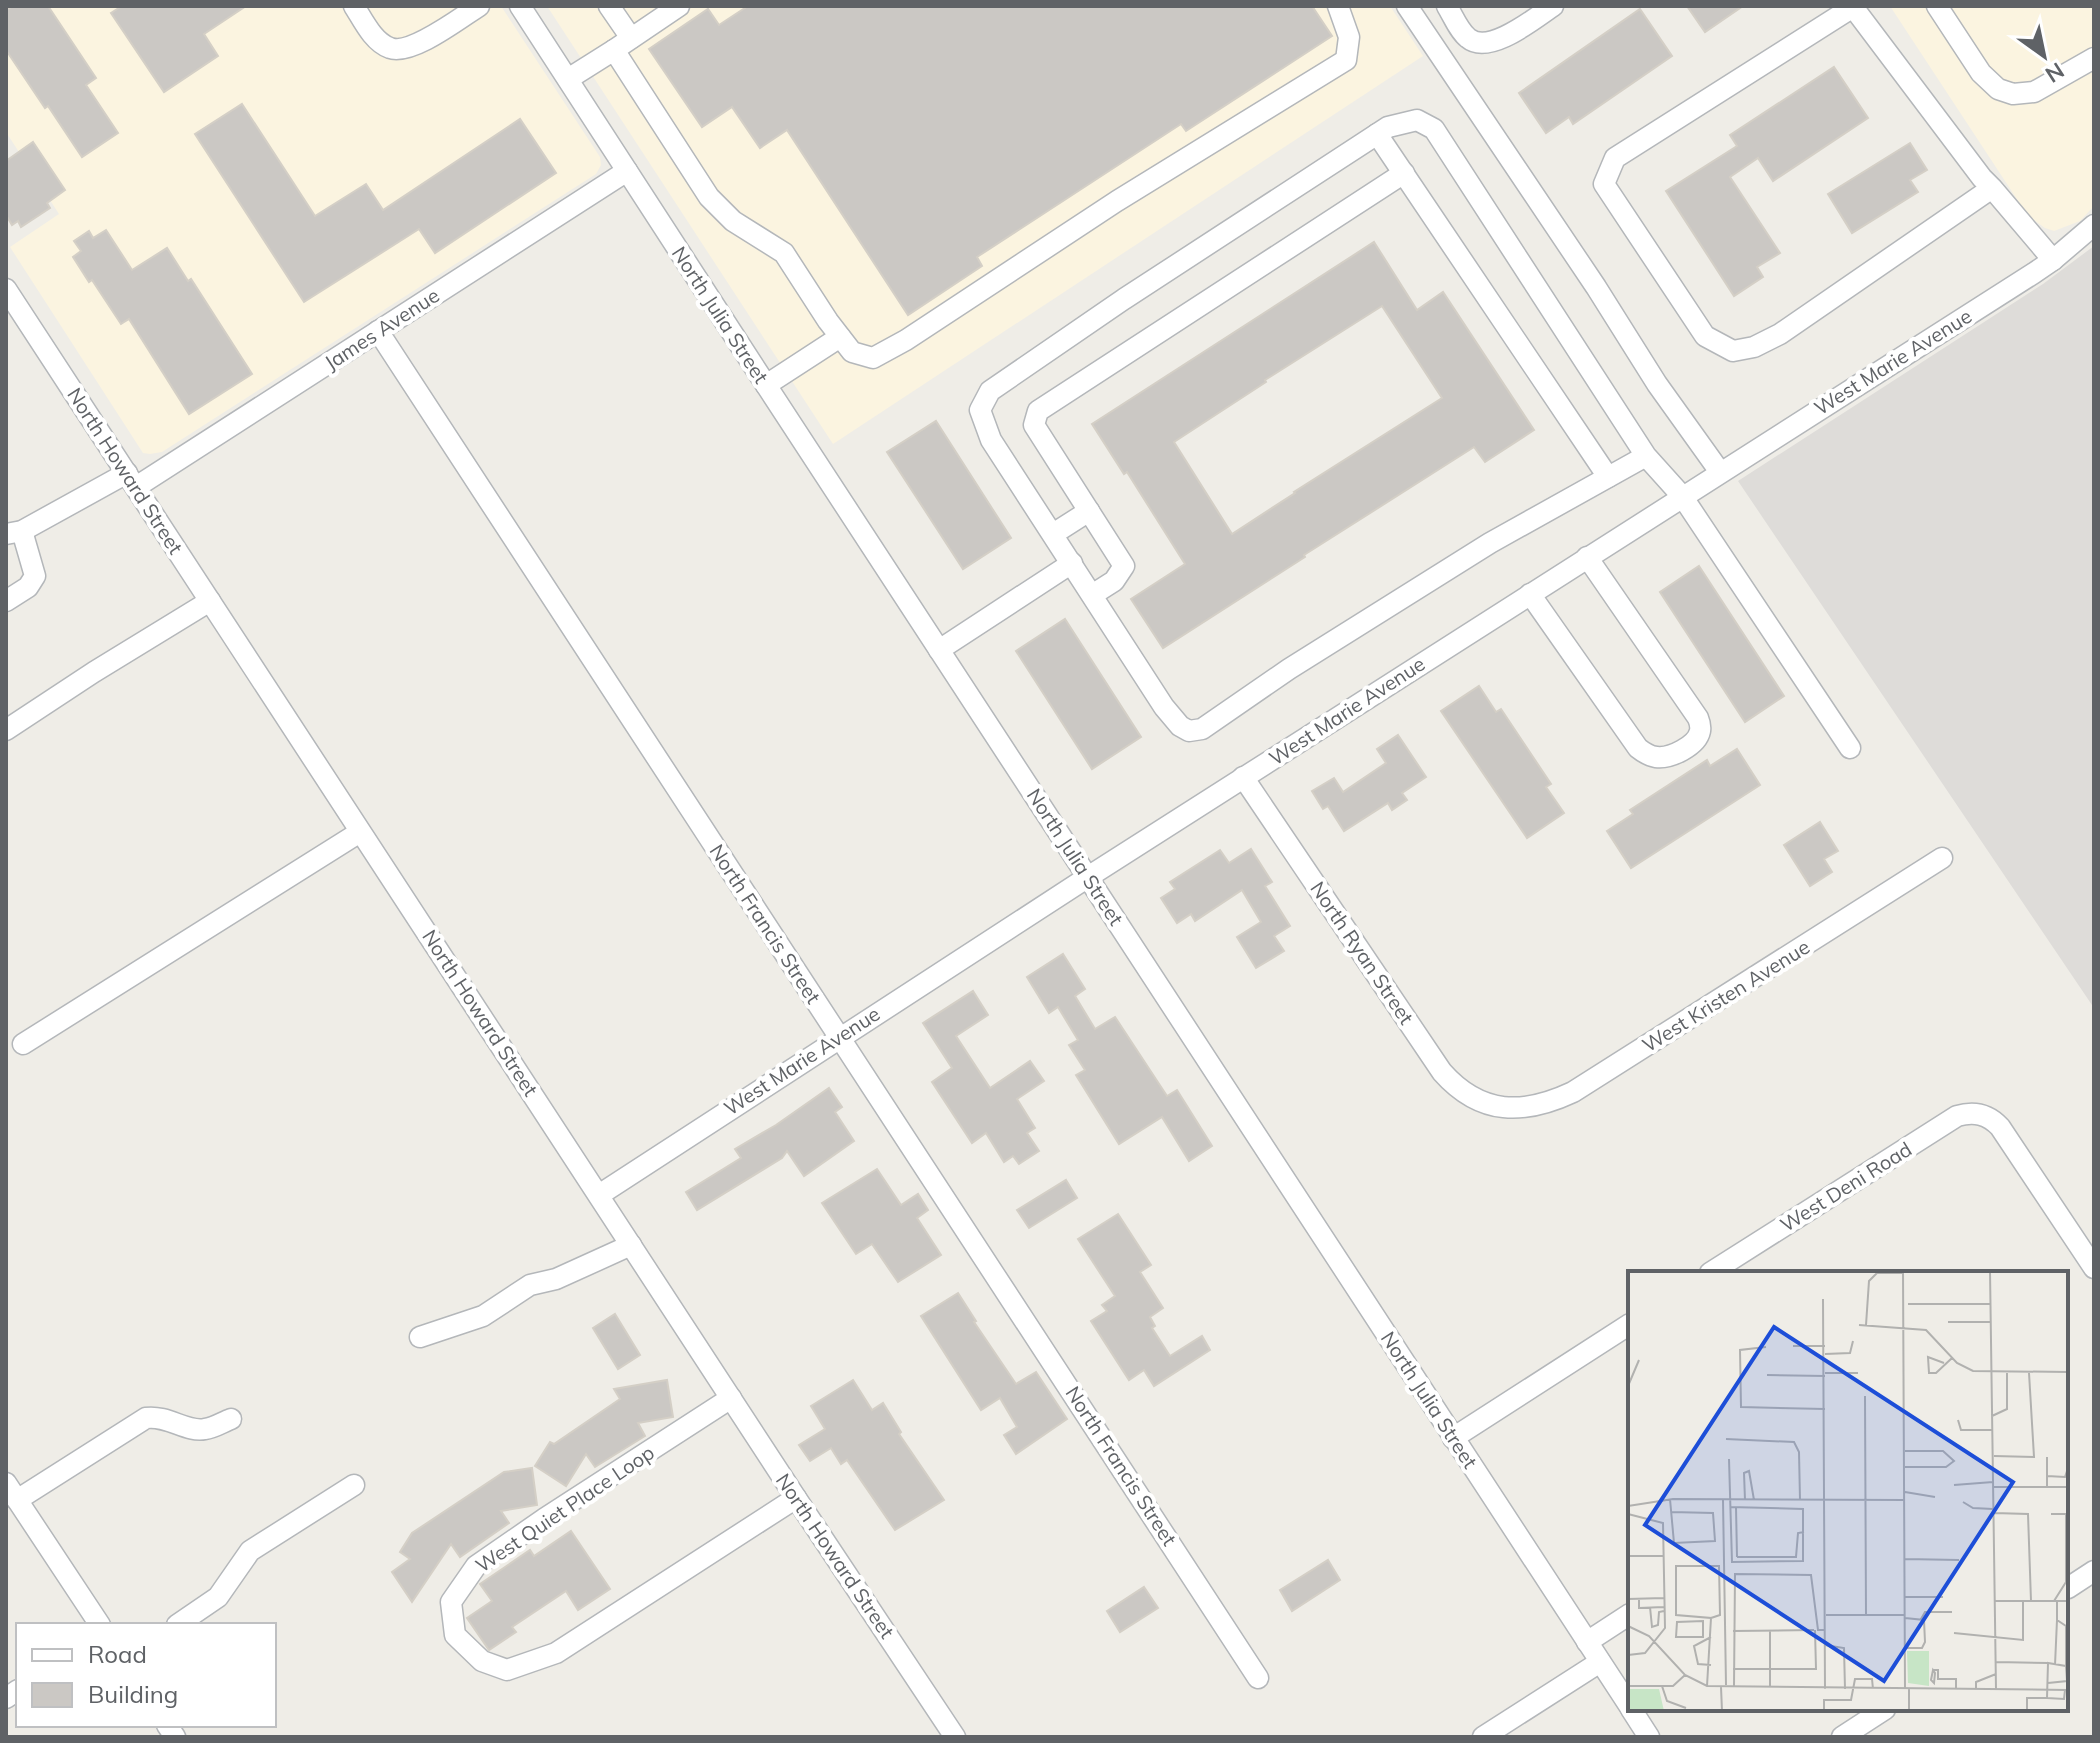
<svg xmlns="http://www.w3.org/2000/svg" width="2100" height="1743" viewBox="0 0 2100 1743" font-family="Mulish,sans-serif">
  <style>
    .commercial { fill: #fbf4e0 }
    .industrial { fill: #dedcd9 }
    .building { fill: #cbc8c4; stroke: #d4cfc6; stroke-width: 2; fill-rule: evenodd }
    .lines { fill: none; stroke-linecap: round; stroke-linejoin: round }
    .minor-casing { stroke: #b4b7ba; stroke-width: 23 }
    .minor { stroke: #fff; stroke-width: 20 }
    .labels { text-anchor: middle; stroke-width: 8; stroke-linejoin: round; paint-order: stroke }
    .street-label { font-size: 20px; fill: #5f6266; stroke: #fff }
    .inset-road { fill: none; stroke: #b1b1af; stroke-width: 2 }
    .view { fill: #1d4ed8; fill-opacity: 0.15; stroke: #1d4ed8; stroke-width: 4 }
    .inset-edge { fill: none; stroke: #5f6266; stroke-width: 4 }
  </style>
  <rect width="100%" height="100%" fill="#efede7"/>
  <g class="commercial">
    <path d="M6 6H501L600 157 601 165 596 174 162 452 150 454 143 453 10 247 59 214 6 132Z"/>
    <path d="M547 6H1390L1423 56 833 444Z"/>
    <path d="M1890 6H2094V206L2080 221 2054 231 2045 228 2028 216Z"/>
  </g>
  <path class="industrial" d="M2094 246V1008L1738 481 2043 284Z"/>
  <g class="building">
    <path d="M13 6H48L96 78 86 85 118 133 82 157 48 106 45 108 6 50V10Z"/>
    <path d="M122 6H246L204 34 218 56 164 92 111 13Z"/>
    <path d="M748 6H1312L1332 36 1186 131 1181 124 977 257 982 266 908 315 787 130 760 148 732 107 702 127 649 49 708 9 719 25Z"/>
    <path d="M1687 6H1743L1705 32Z"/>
    <path d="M1640 9 1672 56 1573 124 1569 117 1546 133 1519 93Z"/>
    <path d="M1834 67 1868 118 1773 181 1758 158 1730 177 1780 253 1757 267 1763 277 1734 296 1666 191 1737 146 1730 135Z"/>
    <path d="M242 104 315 216 366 184 383 210 520 119 556 173 435 253 419 229 304 302 195 134Z"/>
    <path d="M33 142 65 190 47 203 50 208 21 227 18 221 12 225 6 215V161Z"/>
    <path d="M1910 143 1927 170 1910 180 1918 192 1852 233 1828 194Z"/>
    <path d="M106 230 132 270 167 248 188 281 191 279 252 374 189 414 129 319 121 324 92 280 89 282 73 257 81 251 74 241 89 231 93 238Z"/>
    <path d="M1374 242 1417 310 1443 292 1534 430 1485 462 1474 447 1304 555 1305 557 1163 648 1131 599 1185 564 1127 472 1124 474 1092 424ZM1382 306 1442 398 1294 492 1295 493 1232 534 1174 442 1266 382 1265 380Z"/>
    <path d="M936 421 1011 538 963 569 887 452Z"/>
    <path d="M1699 566 1784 696 1745 722 1660 592Z"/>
    <path d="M1065 619 1141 737 1092 769 1016 651Z"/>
    <path d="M1479 686 1496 712 1501 709 1551 784 1546 787 1564 813 1527 838 1441 711Z"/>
    <path d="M1398 735 1426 777 1402 793 1407 800 1392 810 1388 803 1344 831 1328 806 1323 809 1312 791 1334 778 1343 792 1386 763 1377 749Z"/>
    <path d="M1737 749 1760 785 1631 868 1607 831 1633 814 1630 810 1707 760 1710 766Z"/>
    <path d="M1820 822 1838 851 1824 859 1832 872 1810 886 1784 845Z"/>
    <path d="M1251 849 1272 882 1265 886 1290 926 1274 936 1284 951 1256 968 1237 937 1261 922 1242 890 1195 921 1191 914 1177 923 1161 898 1175 889 1170 882 1220 850 1229 863Z"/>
    <path d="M1063 954 1085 989 1075 996 1095 1029 1115 1017 1167 1096 1177 1090 1212 1146 1189 1161 1162 1117 1119 1144 1076 1075 1085 1070 1069 1045 1078 1040 1058 1007 1049 1013 1027 977Z"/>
    <path d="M973 991 988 1015 956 1036 990 1088 1030 1061 1044 1081 1017 1099 1035 1128 1027 1133 1039 1151 1019 1164 1013 1156 1004 1162 986 1133 972 1143 932 1082 952 1068 923 1023Z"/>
    <path d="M829 1088 842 1107 835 1112 854 1141 804 1176 787 1151 782 1158 697 1210 686 1192 741 1158 735 1149 776 1125Z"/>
    <path d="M877 1169 901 1205 918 1194 928 1210 917 1218 941 1255 898 1282 872 1244 856 1254 822 1203Z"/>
    <path d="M1066 1180 1077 1198 1029 1228 1017 1210Z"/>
    <path d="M1118 1214 1151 1265 1140 1272 1163 1308 1150 1317 1155 1326 1152 1328 1170 1356 1202 1336 1210 1350 1154 1386 1144 1370 1129 1380 1091 1321 1107 1311 1102 1305 1115 1296 1078 1239Z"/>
    <path d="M958 1293 976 1321 974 1322 1016 1384 1036 1372 1067 1419 1016 1454 1004 1435 1017 1427 1000 1398 981 1410 921 1316Z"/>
    <path d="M615 1314 640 1355 618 1369 593 1328Z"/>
    <path d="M667 1380 673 1417 638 1423 645 1436 595 1467 586 1454 566 1486 535 1466 550 1442 554 1444 620 1399 614 1389Z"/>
    <path d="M853 1380 872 1410 883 1403 901 1432 899 1434 944 1500 895 1530 847 1460 841 1464 831 1448 810 1461 799 1445 825 1429 811 1406Z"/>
    <path d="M532 1468 537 1505 501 1511 509 1523 460 1557 451 1544 412 1602 392 1572 410 1559 400 1552 412 1533 504 1472Z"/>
    <path d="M571 1531 610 1589 578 1610 566 1591 512 1627 516 1632 489 1650 467 1618 492 1601 480 1584 530 1550 534 1556Z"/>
    <path d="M1328 1560 1340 1580 1292 1611 1280 1590Z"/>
    <path d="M1144 1587 1158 1608 1120 1632 1107 1611Z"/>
  </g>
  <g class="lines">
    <defs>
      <g id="minor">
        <path d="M354 6C363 20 373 42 390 48 411 56 460 18 479 6"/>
        <path d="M520 6 766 385 1630 1707"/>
        <path d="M609 6 631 38"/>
        <path d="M1407 6 1596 287 1657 384 1720 472"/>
        <path d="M1447 6C1453 16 1459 31 1468 38 1489 56 1535 18 1553 6"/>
        <path d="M1937 6 1981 73 1998 89 2013 94 2034 92 2094 58"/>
        <path d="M614 50 679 6"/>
        <path d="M568 79 614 50 709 197 733 221 784 253 828 321 852 352 873 358 906 340 1117 201 1346 60 1349 37 1338 6"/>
        <path d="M1377 134 1608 477"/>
        <path d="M1992 188 1780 334 1754 347 1733 351 1705 336 1604 184 1615 158 1853 7 1982 178 1992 188 2053 260"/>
        <path d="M6 289 796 1498 955 1737"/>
        <path d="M378 331 1258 1678"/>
        <path d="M766 385 840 337"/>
        <path d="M1646 456 1490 543 1289 669 1202 729 1189 731 1180 726 1164 707 991 440 980 410 990 391 1124 299 1388 127 1417 120 1434 129 1646 456 1682 496 1850 748"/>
        <path d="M136 487 627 171"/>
        <path d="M6 534 22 531 127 473"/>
        <path d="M1053 534 1089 511"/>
        <path d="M1530 594 1638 748C1643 752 1649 756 1656 757 1670 759 1697 746 1700 731 1701 726 1700 723 1698 718L1587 557"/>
        <path d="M1092 595 1114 581 1124 566 1034 425 1038 411 1404 173"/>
        <path d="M6 601 28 587 35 576 22 531"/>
        <path d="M939 650 1072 563"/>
        <path d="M6 730 94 672 210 601"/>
        <path d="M1243 777 1442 1072C1481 1116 1524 1115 1573 1092L1942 858"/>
        <path d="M23 1044 360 832"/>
        <path d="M599 1195 1088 877 2034 273 2053 260 2094 225"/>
        <path d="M1710 1273 1957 1116C1974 1111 1988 1114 2000 1127L2094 1268"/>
        <path d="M420 1337 483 1316 530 1285 556 1279 631 1245"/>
        <path d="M731 1398 544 1519 476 1566 451 1602 455 1635 482 1661 507 1670 556 1653 796 1498"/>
        <path d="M1453 1438 1630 1324"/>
        <path d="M6 1483 100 1625"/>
        <path d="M17 1500 146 1418C168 1415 187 1433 205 1429 214 1428 223 1422 231 1419"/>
        <path d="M2068 1588 2094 1571"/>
        <path d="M177 1625 218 1597 250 1551 354 1485"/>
        <path d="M1587 1642 1630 1614"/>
        <path d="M6 1698 18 1690"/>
        <path d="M1631 1709 1649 1737"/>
        <path d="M167 1725 175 1737"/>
        <path d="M1483 1737 1600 1662"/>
        <path d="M1842 1737 1885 1709"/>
      </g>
    </defs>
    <use href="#minor" class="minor-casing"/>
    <use href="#minor" class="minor"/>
  </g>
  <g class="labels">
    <g class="street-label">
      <text transform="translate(720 315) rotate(57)" y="7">North Julia Street</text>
      <text transform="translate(382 329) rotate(-33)" y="7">James Avenue</text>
      <text transform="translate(1893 362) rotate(-32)" y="7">West Marie Avenue</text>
      <text transform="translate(125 471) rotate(57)" y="7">North Howard Street</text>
      <text transform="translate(1347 711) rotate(-33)" y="7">West Marie Avenue</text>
      <text transform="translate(1075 857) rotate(57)" y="7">North Julia Street</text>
      <text transform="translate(765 924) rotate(57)" y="7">North Francis Street</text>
      <text transform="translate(1362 953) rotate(56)" y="7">North Ryan Street</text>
      <text transform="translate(1726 996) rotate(-32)" y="7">West Kristen Avenue</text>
      <text transform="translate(480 1013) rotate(57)" y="7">North Howard Street</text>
      <text transform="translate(802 1061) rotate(-33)" y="7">West Marie Avenue</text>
      <text transform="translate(1846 1187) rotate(-32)" y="7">West Deni Road</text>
      <text transform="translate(1429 1400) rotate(57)" y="7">North Julia Street</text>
      <text transform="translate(1121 1466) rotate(57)" y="7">North Francis Street</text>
      <text transform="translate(565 1509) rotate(-34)" y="7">West Quiet Place Loop</text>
      <text transform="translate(835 1556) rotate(56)" y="7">North Howard Street</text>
    </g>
  </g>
  <g transform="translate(1628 1271)">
    <rect width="440" height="440" fill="#efede7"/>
    <path d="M279 380H301V415L280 412ZM0 418H31L36 440 0 439Z" fill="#c7e5c6"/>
    <path class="inset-road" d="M275 0 277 418M281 0H362M362 0 368 418M195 28 197 418M280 33H362M320 51H363M231 54 298 59 329 92 345 100 440 101M238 54 241 10 249 2H274M165 75H197M138 76 112 79 113 136 197 138M197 83 222 82 225 70M316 92 300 86 301 102H308L324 87M197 102H230M139 104 197 105M0 115 11 89M237 125 238 344M364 145 379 138V102M330 149 333 159H365M98 168 166 171 171 181 172 229M277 180H315L326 190 318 196H277M366 185 406 186 401 102M101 188 104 291 175 290V238L102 236M419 205 437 206 439 200M326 214 365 211M419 215V186M365 216H440M277 221 307 226M42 228 46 272 87 270 85 242 43 241M95 229 98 414M117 229 116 202 121 200 126 229M335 231 345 237 365 238M0 235 45 228 277 229M108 236 109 286M366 242 400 243 403 330M0 243 35 252 37 357 17 382 0 384M423 243H438V311L426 330M0 285H36M109 286H168L170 262 176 261M277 288 331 289M277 326H315M0 328 36 327M11 328V337L36 336M367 330H440M22 336 24 356 30 354 31 341 36 340M198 344H277M277 347 296 349 297 371 294 377H277M293 348 297 341H324M75 350V366H48L49 351ZM0 355 21 365 57 404 79 415 440 419M105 360 186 359M142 360V415M326 362 395 369V330M83 366 66 375 70 393 83 394M197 374 216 377 217 418M368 391 420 392M427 394 429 349M105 398H188L187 359M305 399H310V408H328V418M305 399 307 402 306 412 303 409ZM420 412 439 410 438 396M0 415H45L57 404M34 415 39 430 58 437M79 415 83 347 48 344V295H91L92 344 83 347M106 415 107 303 183 304 190 359H197M93 416 94 440M281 418V439H302M348 418V411L368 403M419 427 436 428 437 419M196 440V429H223L227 408H244L245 418M399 440V427H419L420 392 438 395V355L429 349V330"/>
    <path class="view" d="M146 56 385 211 256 410 17 254Z"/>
    <rect width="440" height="440" class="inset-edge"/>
  </g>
  <rect width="2100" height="1743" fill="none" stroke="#5f6266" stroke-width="16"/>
  <rect x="16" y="1623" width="260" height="104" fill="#ffffff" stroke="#bfc0c2" stroke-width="2"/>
  <rect x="32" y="1649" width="40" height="12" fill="#ffffff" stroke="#bfc0c2" stroke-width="2"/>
  <text x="88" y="1663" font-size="24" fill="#5f6266">Road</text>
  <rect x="32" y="1683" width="40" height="24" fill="#cbc8c4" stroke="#bfc0c2" stroke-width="2"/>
  <text x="88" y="1703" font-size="24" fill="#5f6266">Building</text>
  <g transform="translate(2044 56) rotate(147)" stroke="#ffffff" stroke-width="6" paint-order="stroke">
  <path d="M0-6L14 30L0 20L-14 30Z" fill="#5f6266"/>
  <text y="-12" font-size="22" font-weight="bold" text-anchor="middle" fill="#5f6266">N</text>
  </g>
</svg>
